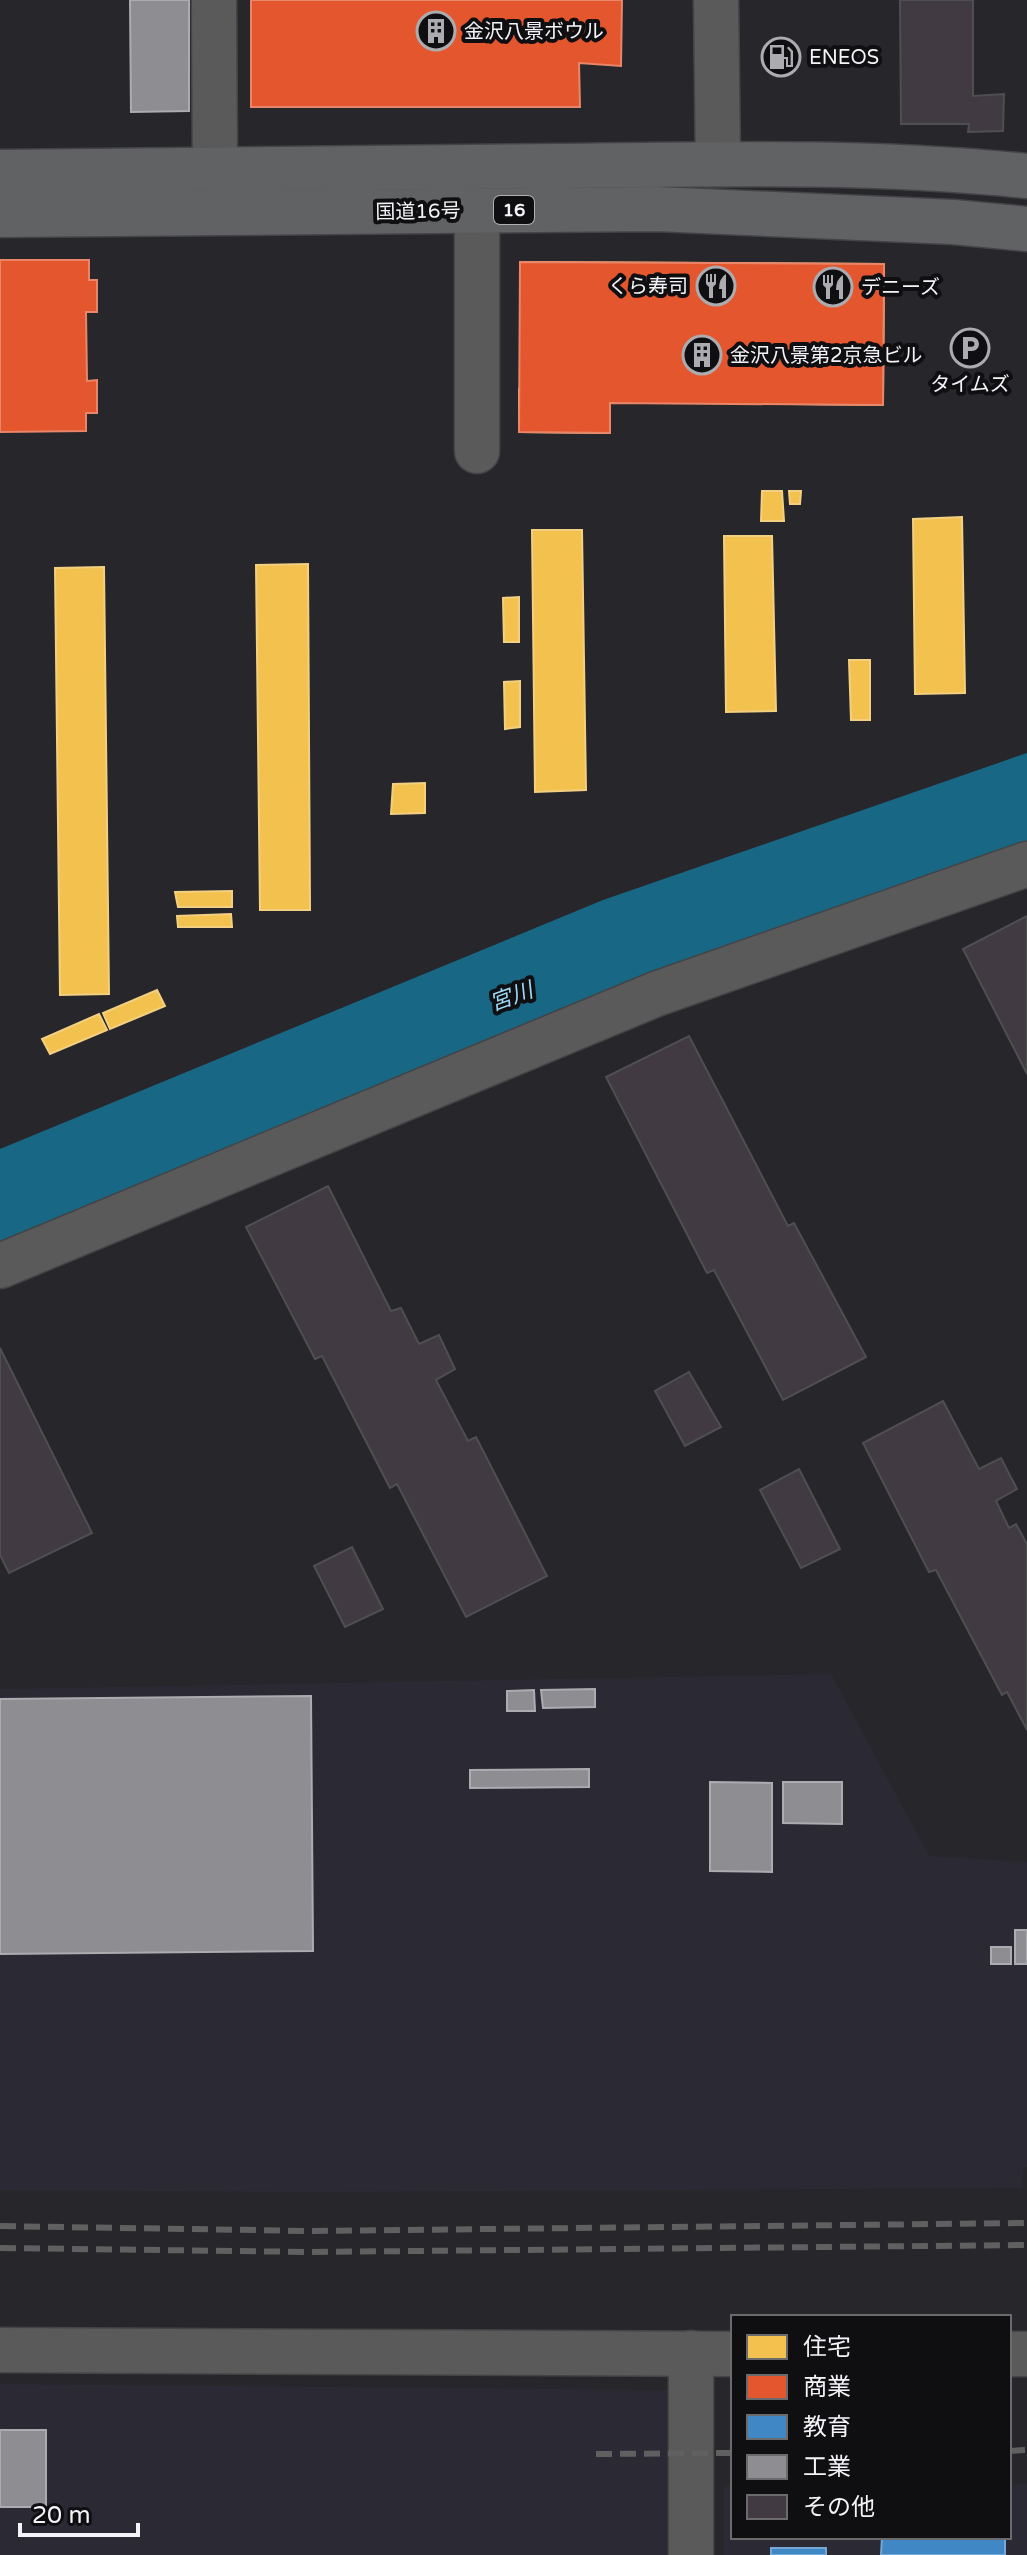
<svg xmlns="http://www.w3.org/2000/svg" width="1027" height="2555" viewBox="0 0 1027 2555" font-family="'Varela Round','Noto Sans JP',sans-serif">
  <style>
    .built { fill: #2b2934 }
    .water { fill: #186784 }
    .homes { fill: #f2c14e; stroke: #f3d081; stroke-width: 2 }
    .shops { fill: #e4572e; stroke: #e9866a; stroke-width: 2 }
    .schools { fill: #3f88c5; stroke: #75a8d4; stroke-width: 2 }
    .industry { fill: #8d8d92; stroke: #acacb0; stroke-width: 2 }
    .building { fill: #423a43; stroke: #4f4e50; stroke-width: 2 }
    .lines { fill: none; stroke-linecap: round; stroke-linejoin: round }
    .minor-casing { stroke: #444446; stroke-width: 47 }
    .highway-casing { stroke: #444446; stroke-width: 47 }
    .minor { stroke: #5a5a5b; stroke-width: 44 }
    .highway { stroke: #616263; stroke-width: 44 }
    .rail { stroke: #606061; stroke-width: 6; stroke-dasharray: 16 8; stroke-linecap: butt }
    .labels { text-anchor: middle; stroke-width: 8; stroke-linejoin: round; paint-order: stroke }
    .shield { fill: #0f0e11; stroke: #afaeb2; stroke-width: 2 }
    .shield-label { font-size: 18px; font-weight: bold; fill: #f4f3f7 }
    .poi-label { font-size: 20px; fill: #f4f3f7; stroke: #0f0e11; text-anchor: start }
    .street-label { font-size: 20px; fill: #f4f3f7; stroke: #0f0e11 }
    .water-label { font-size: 22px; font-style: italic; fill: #9edaf7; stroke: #0f0e11 }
  </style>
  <rect width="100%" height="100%" fill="#27262a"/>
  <g class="built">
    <path d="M831 1674 929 1856 1027 1862V2167H1024L1021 2188 311 2192 0 2190V1689Z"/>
    <path d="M0 2384 672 2390V2555H0Z"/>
    <path d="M1009 2484H1027V2555H724V2485H733V2537H1009Z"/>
  </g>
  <path class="water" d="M1027 753V854L0 1243V1149L603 900Z"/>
  <g class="homes">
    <path d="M520 262 884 264 883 405 794 404V370H827V321L610 320V433L519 432V389L554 390V320H520Z"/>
    <path d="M762 491H782L784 521H761Z"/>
    <path d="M789 491H801L800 504H790Z"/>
    <path d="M962 517 965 693 915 694 913 519Z"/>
    <path d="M532 530H582L586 790 535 792Z"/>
    <path d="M724 536H772L776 711 726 712Z"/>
    <path d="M308 564 310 910H260L256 565Z"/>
    <path d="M104 567 109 994 60 995 55 568Z"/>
    <path d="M519 597V642H504L503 598Z"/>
    <path d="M849 660H870V720H851Z"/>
    <path d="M520 681V727L505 729 504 682Z"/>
    <path d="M425 783V813L391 814 393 784Z"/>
    <path d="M232 891V907H178L175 892Z"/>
    <path d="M231 914 232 927H178L177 916Z"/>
    <path d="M157 990 165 1006 110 1029 103 1013Z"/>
    <path d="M99 1014 107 1030 50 1054 42 1039Z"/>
  </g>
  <g class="shops">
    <path d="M251 0H622L621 66 579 63 580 107H251Z"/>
    <path d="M0 260H89V280H97V312H86L87 381 97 380V413H86V431L0 432Z"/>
    <path d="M520 262 884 264 883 405 610 403V433L519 432Z"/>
  </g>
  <g class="schools">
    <path d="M882 2537H1005V2555H881Z"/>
    <rect x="771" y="2548" width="55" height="7"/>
  </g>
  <g class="industry">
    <path d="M130 0H189V111L131 112Z"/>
    <path d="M595 1689V1707L543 1708 541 1690Z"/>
    <path d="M534 1690 535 1711H507V1691Z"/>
    <path d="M311 1696 313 1951 0 1954V1699Z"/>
    <path d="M589 1769V1787L470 1788V1770Z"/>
    <path d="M710 1782 772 1783V1872L710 1871Z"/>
    <path d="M783 1782H842V1824L783 1823Z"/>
    <rect x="1015" y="1930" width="12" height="34"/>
    <rect x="991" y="1947" width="20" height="17"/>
    <rect x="0" y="2430" width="46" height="77"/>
  </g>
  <g class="building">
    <path d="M900 0H973V96L1004 94 1003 131 968 132 969 124H901Z"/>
    <path d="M1027 916V1074L963 949Z"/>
    <path d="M689 1036 788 1226 794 1223 866 1357 783 1400 714 1270 707 1273 606 1077Z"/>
    <path d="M328 1186 391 1311 401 1308 419 1344 439 1335 455 1369 436 1380 468 1441 476 1437 547 1576 466 1617 397 1484 390 1488 322 1356 315 1359 246 1227Z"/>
    <path d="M0 1348 92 1533 9 1573 0 1555Z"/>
    <path d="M689 1372 721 1427 685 1446 655 1391Z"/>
    <path d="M943 1401 979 1469 1001 1458 1017 1489 996 1501 1009 1528 1016 1524 1027 1544V1730L1007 1692 1002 1695 936 1570 929 1572 863 1443Z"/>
    <path d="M799 1469 840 1549 801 1568 760 1490Z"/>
    <path d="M352 1547 383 1609 345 1627 314 1566Z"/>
  </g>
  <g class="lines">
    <defs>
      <g id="minor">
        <path d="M214 0 215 170"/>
        <path d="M716 0 718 164"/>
        <path d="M477 210V451"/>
        <path d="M0 1266 656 994 1027 864"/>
        <path d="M0 2350 733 2354"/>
        <path d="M691 2353V2555"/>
        <path d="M1009 2354H1027"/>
      </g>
      <g id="highway">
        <path d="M0 172C185 170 371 168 556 166 713 164 870 160 1027 176"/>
        <path d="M0 215 657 209 953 222 1027 229"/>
      </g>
    </defs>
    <use href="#minor" class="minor-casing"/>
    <use href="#highway" class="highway-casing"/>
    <use href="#minor" class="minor"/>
    <use href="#highway" class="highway"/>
    <g class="rail">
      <path d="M0 2226 311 2231 1027 2223"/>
      <path d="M0 2248 311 2252 1027 2245"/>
      <path d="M1009 2451 1027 2450"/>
      <path d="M596 2454 733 2453"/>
    </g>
  </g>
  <defs>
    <symbol id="building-ring" viewBox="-11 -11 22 22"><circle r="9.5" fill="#0f0e11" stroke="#acabaf" stroke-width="1.5"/><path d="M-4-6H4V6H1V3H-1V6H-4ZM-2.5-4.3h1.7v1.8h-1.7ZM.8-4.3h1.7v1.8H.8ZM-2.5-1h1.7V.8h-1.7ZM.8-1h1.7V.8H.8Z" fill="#acabaf"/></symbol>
    <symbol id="fuel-ring" viewBox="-11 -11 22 22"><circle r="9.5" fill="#0f0e11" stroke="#acabaf" stroke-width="1.5"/><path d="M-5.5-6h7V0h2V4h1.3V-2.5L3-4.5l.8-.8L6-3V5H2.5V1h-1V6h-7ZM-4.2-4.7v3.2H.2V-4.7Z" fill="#acabaf"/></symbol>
    <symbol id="restaurant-ring" viewBox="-11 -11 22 22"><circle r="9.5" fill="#0f0e11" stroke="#acabaf" stroke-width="1.5"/><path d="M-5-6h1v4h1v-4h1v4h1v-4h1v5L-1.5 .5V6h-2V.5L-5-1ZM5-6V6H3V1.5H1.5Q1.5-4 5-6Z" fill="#acabaf"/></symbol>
    <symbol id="parking-ring" viewBox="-11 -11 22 22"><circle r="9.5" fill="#0f0e11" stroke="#acabaf" stroke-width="1.5"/><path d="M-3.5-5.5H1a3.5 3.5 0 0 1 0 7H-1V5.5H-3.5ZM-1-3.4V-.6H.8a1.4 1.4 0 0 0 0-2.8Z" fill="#acabaf"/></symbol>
  </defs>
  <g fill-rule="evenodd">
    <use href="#building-ring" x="414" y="9" width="44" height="44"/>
    <use href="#fuel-ring" x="759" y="35" width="44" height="44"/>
    <use href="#restaurant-ring" x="694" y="264" width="44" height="44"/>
    <use href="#restaurant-ring" x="811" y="265" width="44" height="44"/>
    <use href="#parking-ring" x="948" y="326" width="44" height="44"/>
    <use href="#building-ring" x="680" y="333" width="44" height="44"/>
  </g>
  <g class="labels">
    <rect class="shield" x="494" y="196" width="40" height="28" rx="6"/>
    <g class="shield-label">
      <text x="514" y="216">16</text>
    </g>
    <g class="poi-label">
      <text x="464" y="38">金沢八景ボウル</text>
      <text x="809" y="64">ENEOS</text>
      <text x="688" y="293" text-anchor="end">くら寿司</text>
      <text x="861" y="294">デニーズ</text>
      <text x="730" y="362">金沢八景第2京急ビル</text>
      <text x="970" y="391" text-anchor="middle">タイムズ</text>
    </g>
    <g class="street-label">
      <text transform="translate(418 211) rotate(-1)" y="7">国道16号</text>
    </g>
    <g class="water-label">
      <text transform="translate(511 996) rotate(-20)" y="8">宮川</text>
    </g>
  </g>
  <rect x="731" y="2315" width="280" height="224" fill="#0f0e11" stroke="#6b6a6d" stroke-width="2"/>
  <rect x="747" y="2335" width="40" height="24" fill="#f2c14e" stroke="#6b6a6d" stroke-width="2"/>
  <text x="803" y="2355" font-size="24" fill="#f4f3f7">住宅</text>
  <rect x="747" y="2375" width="40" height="24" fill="#e4572e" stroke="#6b6a6d" stroke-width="2"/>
  <text x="803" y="2395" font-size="24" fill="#f4f3f7">商業</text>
  <rect x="747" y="2415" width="40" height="24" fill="#3f88c5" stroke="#6b6a6d" stroke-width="2"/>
  <text x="803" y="2435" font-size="24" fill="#f4f3f7">教育</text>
  <rect x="747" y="2455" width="40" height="24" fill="#8d8d92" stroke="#6b6a6d" stroke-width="2"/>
  <text x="803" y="2475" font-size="24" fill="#f4f3f7">工業</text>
  <rect x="747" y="2495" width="40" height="24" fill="#423a43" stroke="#6b6a6d" stroke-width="2"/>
  <text x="803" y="2515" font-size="24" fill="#f4f3f7">その他</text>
  <path d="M20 2523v12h118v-12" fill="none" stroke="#f4f3f7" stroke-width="4"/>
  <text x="32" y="2523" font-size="24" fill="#f4f3f7" stroke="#0f0e11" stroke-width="6" paint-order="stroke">20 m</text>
</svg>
